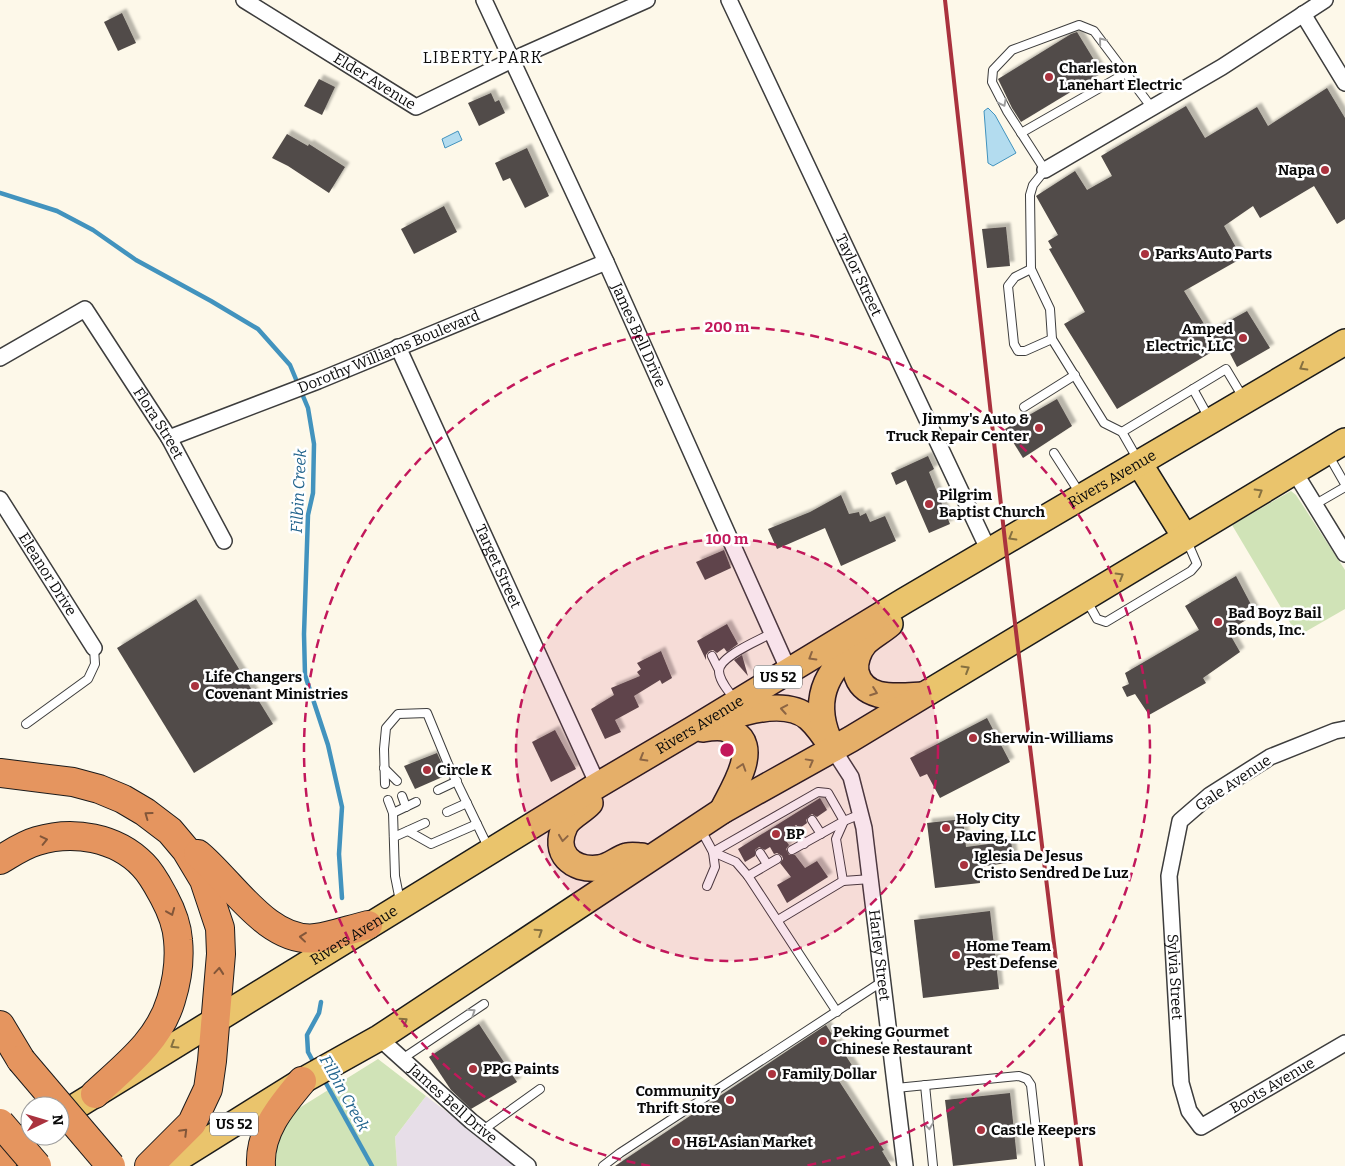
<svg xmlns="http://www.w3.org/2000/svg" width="1345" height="1166" viewBox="0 0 1345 1166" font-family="Bitter,serif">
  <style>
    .industrial { fill: #e7dee8 }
    .green { fill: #d0e3b7 }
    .water { fill: #b3dcef; stroke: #4293be }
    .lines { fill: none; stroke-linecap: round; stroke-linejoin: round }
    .stream { stroke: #4293be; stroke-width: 4.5 }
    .building { fill: #514b48; filter: url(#shadow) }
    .service-casing { stroke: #3d3d3d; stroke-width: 10 }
    .minor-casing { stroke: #3d3d3d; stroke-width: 18 }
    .primary-casing { stroke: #1b1b1b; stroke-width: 28 }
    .motorway-casing { stroke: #1b1b1b; stroke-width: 30 }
    .service { stroke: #fff; stroke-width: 8 }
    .minor { stroke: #fff; stroke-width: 15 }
    .primary { stroke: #eac46c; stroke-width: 25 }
    .motorway { stroke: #e5955f; stroke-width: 28 }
    .rail { stroke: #aa323e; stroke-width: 4 }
    .motorway-bridge-casing { stroke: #1b1b1b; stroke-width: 30; stroke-linecap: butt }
    .motorway-bridge { stroke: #e5955f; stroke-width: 28 }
    .oneway { stroke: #9d9d9d }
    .oneway2 { stroke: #857040 }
    .oneway3 { stroke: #825639 }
    .ring { fill: none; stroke: #c2185b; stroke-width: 2.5; stroke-dasharray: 9 6 }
    .poi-dot { fill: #aa323e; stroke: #fff; stroke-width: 2 }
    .labels { text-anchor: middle; stroke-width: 5; stroke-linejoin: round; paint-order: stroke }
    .shield { fill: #fff; stroke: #545454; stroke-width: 1 }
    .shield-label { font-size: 14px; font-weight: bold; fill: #0a0a0a }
    .poi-label { font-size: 15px; font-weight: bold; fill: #0a0a0a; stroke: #fff; text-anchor: start }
    .street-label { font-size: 15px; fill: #0a0a0a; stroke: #fff }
    .neighbourhood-label { font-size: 16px; letter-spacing: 1px; fill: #0a0a0a; stroke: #fff }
    .water-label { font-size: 16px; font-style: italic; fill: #22648d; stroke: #fff }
    .centre { fill: #c2185b; stroke: #fff; stroke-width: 2.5 }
    .ring-label { font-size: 15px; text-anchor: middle; font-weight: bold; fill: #c2185b; stroke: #fff; stroke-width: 5; stroke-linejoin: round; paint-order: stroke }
  </style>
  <defs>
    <filter id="shadow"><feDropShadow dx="4.5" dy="-4.5" stdDeviation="1" flood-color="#0004"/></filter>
  </defs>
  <rect width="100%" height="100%" fill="#fdf8e9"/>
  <path class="industrial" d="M426 1096 518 1166H397L395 1137Z"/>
  <g class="green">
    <path d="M1291 491 1296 495 1345 570V609L1298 636 1232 525Z"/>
    <path d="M378 1059 426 1096 395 1137 397 1166H270L288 1115Z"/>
  </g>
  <g class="water">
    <path d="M988 108 995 115 1016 153 993 166 988 163 984 111Z"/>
    <path d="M458 131 462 140 445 148 442 139Z"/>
  </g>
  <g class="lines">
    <g class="stream">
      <path d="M0 193 57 211 93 230 136 260 211 301 258 329 290 365 308 408 314 444 313 493 308 515 304 634 305 675 328 745 342 807 339 854 342 898"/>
      <path d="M315 1065 308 1052 307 1035 319 1013 321 1002"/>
      <path d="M323 1078 372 1166"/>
    </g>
  </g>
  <g class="building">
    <path d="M122 13 136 43 118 51 104 22Z"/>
    <path d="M1077 32 1102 73 1021 122 1012 108 998 79 1071 34Z"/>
    <path d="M319 79 335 87 322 115 304 106Z"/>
    <path d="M1327 88 1345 118V219L1337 224 1314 186 1260 218 1253 206 1224 226 1242 258 1184 291 1209 332 1247 311 1270 348 1237 367 1225 344 1117 409 1064 324 1085 312 1049 249 1052 248 1048 241 1058 235 1036 196 1075 171 1087 190 1112 176 1101 156 1186 106 1205 138 1257 107 1268 126Z"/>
    <path d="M491 93 495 102 499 100 505 113 479 126 468 103Z"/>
    <path d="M287 134 308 146 309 144 345 167 329 193 288 166 272 158Z"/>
    <path d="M527 148 549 196 525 208 510 178 503 181 495 163Z"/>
    <path d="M444 206 457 232 414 254 401 229Z"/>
    <path d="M1006 227 1010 266 987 268 982 229Z"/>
    <path d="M1057 399 1072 426 1023 458 1005 429Z"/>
    <path d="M928 456 934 469 929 472 950 524 929 533 906 480 896 485 891 473Z"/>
    <path d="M841 495 849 514 859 512 860 516 866 513 870 522 885 516 896 541 841 566 825 528 777 549 768 529 810 512Z"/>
    <path d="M724 550 731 568 705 580 696 562Z"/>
    <path d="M1236 576 1256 614 1228 631 1240 652 1203 678 1206 683 1149 715 1135 694 1127 697 1122 687 1129 684 1125 673 1199 630 1185 606Z"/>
    <path d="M196 599 273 724 194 773 117 648Z"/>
    <path d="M727 624 738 644 727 652 724 648 717 653 713 650 709 651 706 655V660L697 641Z"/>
    <path d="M661 651 672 678 662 684 660 680 634 696 639 707 615 720 621 732 605 739 591 709 614 695 611 688 640 676 637 672 641 669 637 663Z"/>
    <path d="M742 655 748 676 734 660Z"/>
    <path d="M987 718 1010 762 940 798 927 774 920 777 910 758Z"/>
    <path d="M555 730 576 769 551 782 532 742Z"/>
    <path d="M437 753 447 775 415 789 404 766Z"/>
    <path d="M820 798 827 810 817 817 812 814 809 816 806 820 807 823 800 828 796 825 793 827 790 831 791 834 784 838 789 845 786 849 789 855H795L805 868 817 861 828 877 787 903 777 885 791 877 780 863 783 859 782 856 777 853 774 854 770 847 765 850 759 847 755 850V856L745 862 738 849Z"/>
    <path d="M963 819 966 847 1011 841 1014 862 979 867 980 883 935 888 927 823Z"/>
    <path d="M990 911 999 989 923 998 914 920Z"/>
    <path d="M479 1024 517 1082 471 1109 451 1090 429 1057Z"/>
    <path d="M826 1025 855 1070 839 1081 884 1150 882 1151 891 1166H615Z"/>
    <path d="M1010 1093 1017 1159 953 1166 945 1100Z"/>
  </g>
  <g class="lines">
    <defs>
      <g id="service">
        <path d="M1021 133 1126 73"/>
        <path d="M1031 269 1015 277 1008 286 1014 344 1018 351H1025L1052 339"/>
        <path d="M1193 389 1209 418"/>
        <path d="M1024 407 1075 375"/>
        <path d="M1122 432 1104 423 1052 339 1050 309 1031 269 1030 195 1033 185 1045 170 1007 111 992 82 993 70 1012 50 1079 25 1094 31 1152 108"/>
        <path d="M1054 453 1081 495"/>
        <path d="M1329 456 1345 484"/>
        <path d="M1138 460 1122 432 1226 369 1244 399"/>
        <path d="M1314 505 1345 487"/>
        <path d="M1087 601 1097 619 1106 622 1191 571 1197 564 1187 541"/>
        <path d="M712 656 719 670"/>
        <path d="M734 699C729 691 719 681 719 671 719 656 760 640 772 633"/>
        <path d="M26 724 88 679 95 664 94 648"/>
        <path d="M384 768 397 781"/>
        <path d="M385 784 384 749 386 728 398 714 427 713 448 764 489 849"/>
        <path d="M438 790 457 781"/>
        <path d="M402 796 406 807"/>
        <path d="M388 800 393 813 395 876 400 901"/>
        <path d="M447 812 467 803"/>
        <path d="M393 813 416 802"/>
        <path d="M812 820 821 834"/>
        <path d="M844 821 836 839 843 881 871 879"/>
        <path d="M700 828 713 852 715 867 707 886"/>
        <path d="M408 831 431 844 477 824"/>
        <path d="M796 831 804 844"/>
        <path d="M394 837 425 823"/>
        <path d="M792 850 844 821"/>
        <path d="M713 852 736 862 748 876 837 1012"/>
        <path d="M713 852 818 792 828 793 844 821 861 814"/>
        <path d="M760 853 767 864"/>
        <path d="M748 876 777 859"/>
        <path d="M778 920 843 881"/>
        <path d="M402 1059 484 1004"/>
        <path d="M925 1085 933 1166"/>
        <path d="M896 1088 1019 1076 1027 1079 1031 1085 1040 1166"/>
        <path d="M483 1130 540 1089"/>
        <path d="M603 1166 620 1153 883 981"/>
      </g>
      <g id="minor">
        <path id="s1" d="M244 0 416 107 512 60 647 0"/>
        <path id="s2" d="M484 0 606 262 789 671"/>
        <path id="s3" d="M729 0 989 551"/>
        <path d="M1303 14 1345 83"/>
        <path d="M1045 170 1222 67 1325 0"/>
        <path id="s4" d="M398 347 598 785"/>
        <path id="s5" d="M0 358 85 309 169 438 224 541"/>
        <path id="s6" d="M169 438 318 381 606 262"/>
        <path d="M1294 471 1345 554"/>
        <path id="s7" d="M0 499 94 648"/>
        <path id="s8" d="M1345 729 1335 731 1270 757 1210 795 1180 821 1169 876 1181 1083 1189 1111 1201 1127 1345 1043"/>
        <path id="s9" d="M833 749 851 777 864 828 905 1166"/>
        <path id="s10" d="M379 1038 471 1121 528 1166"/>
      </g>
      <g id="primary">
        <path d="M1139 463 1185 537"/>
        <path d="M890 624C882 631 872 636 865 643 859 650 854 662 856 672 863 702 899 696 922 695"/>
        <path d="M726 718C750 710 788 700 809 718 819 727 826 738 833 749"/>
        <path d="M703 729C709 728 717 727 723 728 726 728 730 731 734 733 761 748 731 792 722 811"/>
        <path d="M828 738C810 693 831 669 862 638"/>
        <path d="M590 803C583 811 569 817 565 826 552 853 572 871 599 868 609 867 617 859 627 856 632 855 638 856 642 856"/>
        <path id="s11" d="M60 1116 598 785 693 729 904 601 1345 342"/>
        <path d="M166 1166 302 1081 379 1038 722 811 851 739 1345 441"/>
      </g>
      <g id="motorway">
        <path d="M0 773 73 782 99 789 123 799 145 812 170 831 186 850 204 880 220 928 221 954 212 1061 208 1089 192 1123 149 1166"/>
        <path d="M198 854C231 881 268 944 316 938 332 936 351 929 368 925"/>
        <path d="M0 860C12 853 23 845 37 841 73 830 116 837 143 865 152 874 158 886 164 897 171 910 177 925 178 940 180 960 177 981 171 1000 159 1041 125 1066 95 1094"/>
        <path d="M0 1025 21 1060"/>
        <path d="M0 1162 22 1139"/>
        <path d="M261 1166C259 1132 281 1106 302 1081"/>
      </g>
    </defs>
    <use href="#service" class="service-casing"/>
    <use href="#minor" class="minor-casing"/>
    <use href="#primary" class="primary-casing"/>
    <use href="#motorway" class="motorway-casing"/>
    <use href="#service" class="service"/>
    <use href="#minor" class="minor"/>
    <use href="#primary" class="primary"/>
    <use href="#motorway" class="motorway"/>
    <path class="rail" d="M945 0 1005 541 1081 1166"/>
    <defs>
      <g id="motorway-bridge">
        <path d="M21 1060 111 1166"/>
        <path d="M0 1123 37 1166"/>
      </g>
    </defs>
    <use href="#motorway-bridge" class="motorway-bridge-casing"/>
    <use href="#motorway-bridge" class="motorway-bridge"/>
  </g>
  <defs><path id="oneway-chevron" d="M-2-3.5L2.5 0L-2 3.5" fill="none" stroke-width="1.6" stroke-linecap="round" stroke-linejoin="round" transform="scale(1.25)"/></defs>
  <g class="oneway">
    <use href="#oneway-chevron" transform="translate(1102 41) rotate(-129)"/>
    <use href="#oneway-chevron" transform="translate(1003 103) rotate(63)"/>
    <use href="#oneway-chevron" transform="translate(472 1012) rotate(-34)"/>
    <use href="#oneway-chevron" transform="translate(929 1126) rotate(84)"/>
  </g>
  <g class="oneway2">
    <use href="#oneway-chevron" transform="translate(1303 367) rotate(150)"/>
    <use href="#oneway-chevron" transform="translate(1259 492) rotate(-31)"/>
    <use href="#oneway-chevron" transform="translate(1012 537) rotate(150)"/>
    <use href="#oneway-chevron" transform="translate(1120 576) rotate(-31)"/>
    <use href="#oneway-chevron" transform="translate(812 657) rotate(149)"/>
    <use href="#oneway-chevron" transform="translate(966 669) rotate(-31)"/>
    <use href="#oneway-chevron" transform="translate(874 692) rotate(20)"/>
    <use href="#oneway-chevron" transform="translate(784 709) rotate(-170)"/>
    <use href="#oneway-chevron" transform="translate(643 758) rotate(150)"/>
    <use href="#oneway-chevron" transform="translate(810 762) rotate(-29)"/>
    <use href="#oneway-chevron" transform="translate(742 767) rotate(-72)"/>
    <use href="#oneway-chevron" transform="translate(563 838) rotate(98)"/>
    <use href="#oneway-chevron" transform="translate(539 932) rotate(-33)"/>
    <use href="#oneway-chevron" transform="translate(404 1021) rotate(-33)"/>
    <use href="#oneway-chevron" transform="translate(174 1045) rotate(148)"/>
  </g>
  <g class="oneway3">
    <use href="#oneway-chevron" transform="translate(148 815) rotate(-144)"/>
    <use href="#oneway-chevron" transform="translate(44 840) rotate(-13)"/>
    <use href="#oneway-chevron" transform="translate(171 912) rotate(68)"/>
    <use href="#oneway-chevron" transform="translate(303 937) rotate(-174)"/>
    <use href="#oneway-chevron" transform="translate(219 971) rotate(-85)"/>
    <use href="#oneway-chevron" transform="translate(184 1132) rotate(-45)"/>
  </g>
  <circle cx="727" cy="750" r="211" fill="#c2185b" fill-opacity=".12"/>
  <g class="ring">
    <circle cx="727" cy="750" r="211"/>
    <path d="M650 1166A423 423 0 1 1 804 1166"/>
  </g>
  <g class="poi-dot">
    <circle cx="1049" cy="77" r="5"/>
    <circle cx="1325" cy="170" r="5"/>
    <circle cx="1145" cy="254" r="5"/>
    <circle cx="1243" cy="338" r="5"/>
    <circle cx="1039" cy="428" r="5"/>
    <circle cx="929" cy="504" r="5"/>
    <circle cx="1218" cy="622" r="5"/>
    <circle cx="195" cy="686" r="5"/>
    <circle cx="973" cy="738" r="5"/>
    <circle cx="427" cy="770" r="5"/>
    <circle cx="946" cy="828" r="5"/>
    <circle cx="776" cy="834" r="5"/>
    <circle cx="964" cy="865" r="5"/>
    <circle cx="956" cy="955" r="5"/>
    <circle cx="823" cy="1041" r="5"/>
    <circle cx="473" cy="1069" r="5"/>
    <circle cx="772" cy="1074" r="5"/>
    <circle cx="730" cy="1100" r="5"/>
    <circle cx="981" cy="1130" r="5"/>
    <circle cx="676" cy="1142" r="5"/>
  </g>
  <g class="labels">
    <g class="shield">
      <rect x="754" y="665.5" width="48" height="23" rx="4"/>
      <rect x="210" y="1112.5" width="48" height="23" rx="4"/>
    </g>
    <g class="shield-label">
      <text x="778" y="682">US 52</text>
      <text x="234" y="1129">US 52</text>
    </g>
    <g class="poi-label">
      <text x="1059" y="73">Charleston<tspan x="1059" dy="17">Lanehart Electric</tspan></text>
      <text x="1315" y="175" text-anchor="end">Napa</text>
      <text x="1155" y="259">Parks Auto Parts</text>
      <text x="1233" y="334" text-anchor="end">Amped<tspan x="1233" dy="17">Electric, LLC</tspan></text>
      <text x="1029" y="424" text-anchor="end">Jimmy's Auto &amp;<tspan x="1029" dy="17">Truck Repair Center</tspan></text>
      <text x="939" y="500">Pilgrim<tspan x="939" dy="17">Baptist Church</tspan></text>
      <text x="1228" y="618">Bad Boyz Bail<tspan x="1228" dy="17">Bonds, Inc.</tspan></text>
      <text x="205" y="682">Life Changers<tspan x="205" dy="17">Covenant Ministries</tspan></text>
      <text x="983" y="743">Sherwin-Williams</text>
      <text x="437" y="775">Circle K</text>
      <text x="956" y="824">Holy City<tspan x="956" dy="17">Paving, LLC</tspan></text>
      <text x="786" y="839">BP</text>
      <text x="974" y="861">Iglesia De Jesus<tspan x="974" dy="17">Cristo Sendred De Luz</tspan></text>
      <text x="966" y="951">Home Team<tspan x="966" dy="17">Pest Defense</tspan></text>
      <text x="833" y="1037">Peking Gourmet<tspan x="833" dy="17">Chinese Restaurant</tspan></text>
      <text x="483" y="1074">PPG Paints</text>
      <text x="782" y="1079">Family Dollar</text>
      <text x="720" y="1096" text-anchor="end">Community<tspan x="720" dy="17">Thrift Store</tspan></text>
      <text x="991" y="1135">Castle Keepers</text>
      <text x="686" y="1147">H&amp;L Asian Market</text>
    </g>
    <g class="street-label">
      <text dy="5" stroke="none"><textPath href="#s1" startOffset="154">Elder Avenue</textPath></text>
      <text dy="5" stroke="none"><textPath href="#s3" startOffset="304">Taylor Street</textPath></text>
      <text dy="5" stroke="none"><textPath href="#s2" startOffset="369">James Bell Drive</textPath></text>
      <text dy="5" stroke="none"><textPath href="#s6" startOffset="236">Dorothy Williams Boulevard</textPath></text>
      <text dy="5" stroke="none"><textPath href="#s5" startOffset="234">Flora Street</textPath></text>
      <text dy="5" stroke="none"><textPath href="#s11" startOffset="1230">Rivers Avenue</textPath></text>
      <text dy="5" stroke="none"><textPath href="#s4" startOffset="241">Target Street</textPath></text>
      <text dy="5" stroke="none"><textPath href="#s7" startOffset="89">Eleanor Drive</textPath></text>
      <text dy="5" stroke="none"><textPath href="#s11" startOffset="750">Rivers Avenue</textPath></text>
      <text transform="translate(1233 783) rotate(-34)" y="5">Gale Avenue</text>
      <text dy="5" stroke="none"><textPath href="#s11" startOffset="345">Rivers Avenue</textPath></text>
      <text dy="5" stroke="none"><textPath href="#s9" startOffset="214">Harley Street</textPath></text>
      <text dy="5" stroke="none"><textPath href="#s8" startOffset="348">Sylvia Street</textPath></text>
      <text dy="5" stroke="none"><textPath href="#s8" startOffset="586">Boots Avenue</textPath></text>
      <text dy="5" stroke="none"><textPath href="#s10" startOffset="99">James Bell Drive</textPath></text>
    </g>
    <g class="neighbourhood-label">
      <text x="483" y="63">LIBERTY PARK</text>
    </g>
    <g class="water-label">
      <text transform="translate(298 491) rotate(-87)" y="6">Filbin Creek</text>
      <text transform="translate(345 1093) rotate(61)" y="6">Filbin Creek</text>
    </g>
  </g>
  <circle cx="727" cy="750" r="8" class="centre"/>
  <g class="ring-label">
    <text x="727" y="332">200 m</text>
    <text x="727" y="544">100 m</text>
  </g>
  <g transform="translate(45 1121) rotate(85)"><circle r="24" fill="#ffffff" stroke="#9d9d9d"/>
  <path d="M0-4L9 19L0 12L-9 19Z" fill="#aa323e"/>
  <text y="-8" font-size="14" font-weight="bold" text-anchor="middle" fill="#0a0a0a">N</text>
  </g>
</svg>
